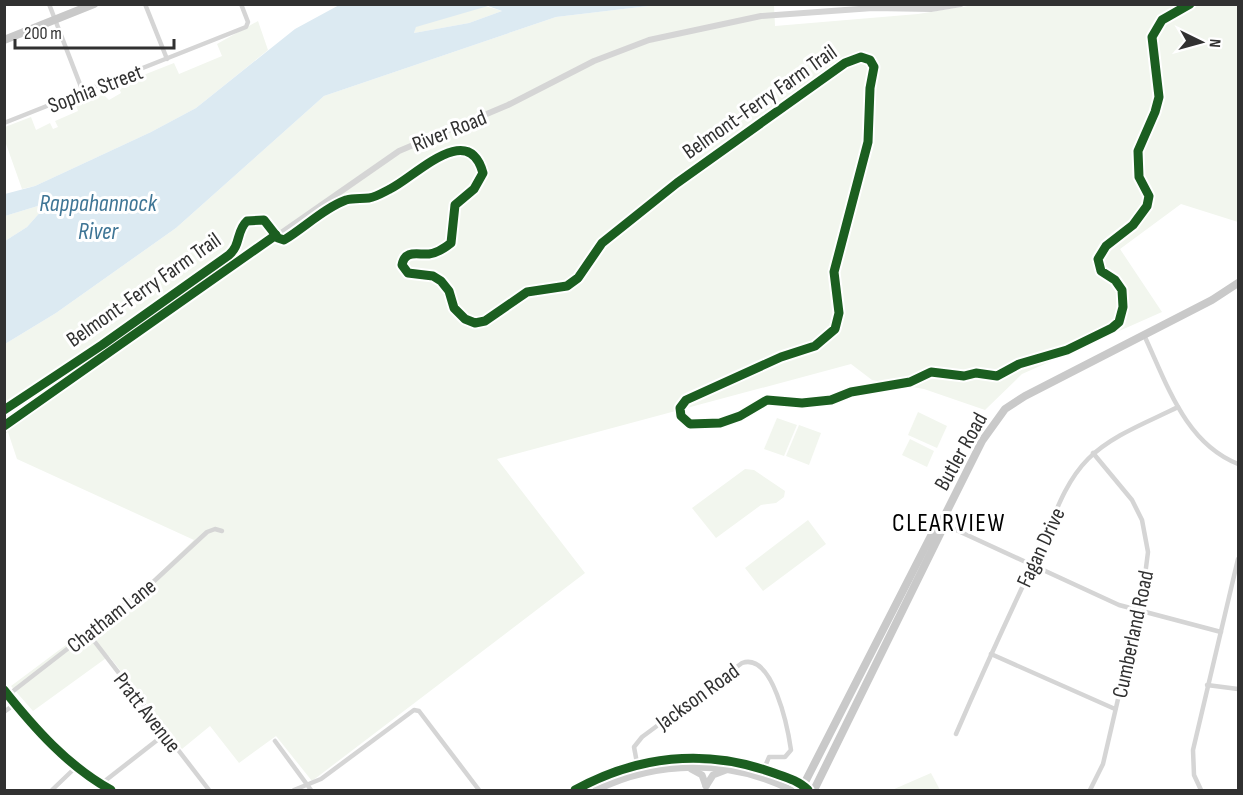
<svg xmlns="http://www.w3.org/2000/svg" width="1243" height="795" viewBox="0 0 1243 795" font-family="'Sofia Sans Condensed',sans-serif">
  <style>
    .green { fill: #f2f6ee }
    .water { fill: #dceaf2; fill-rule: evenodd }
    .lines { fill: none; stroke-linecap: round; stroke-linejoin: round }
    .minor { stroke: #d5d5d5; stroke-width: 4.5 }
    .tertiary { stroke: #d5d5d5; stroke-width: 6 }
    .secondary { stroke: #cfcfcf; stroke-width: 7 }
    .primary { stroke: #c9c9c9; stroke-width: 8 }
    .cycleway-casing { stroke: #fff; stroke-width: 13 }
    .cycleway { stroke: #1b5e20; stroke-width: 9 }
    .labels { text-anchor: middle; stroke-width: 6; stroke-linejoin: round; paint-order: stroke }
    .street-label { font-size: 22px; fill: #313131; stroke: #fff }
    .water-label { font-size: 24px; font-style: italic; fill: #3e7595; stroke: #fff }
    .quarter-label { font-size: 26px; letter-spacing: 1.5px; fill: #000; stroke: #fff }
  </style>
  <rect width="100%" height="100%" fill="#fff"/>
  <g class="green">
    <path d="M980 4 1238 5V222L1181 204 1120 249 1162 312 1022 374 985 410 924 389 872 380 851 364 497 459 585 573 312 781 276 736 239 763 210 726 182 749 109 656 33 711 11 686 149 583 194 540 17 459 8 432 5 434V344L56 313 176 228 324 96 556 17 657 5H774L775 26 918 14Z"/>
    <path d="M485 6 502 11 469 23 414 33 416 26Z"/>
    <path d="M258 21 268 50 196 108 151 132 35 186 22 189 5 141V127L31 117 36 130 50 123 53 129 58 127 55 121 78 111 74 101 91 94 94 99 103 94 109 100 121 93 118 85 174 63 179 74 222 56 217 44Z"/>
    <path d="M41 205 43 209 27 227 5 241V216Z"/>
    <path d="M918 412 947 426 937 448 908 435Z"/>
    <path d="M777 418 797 425 784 456 764 449Z"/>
    <path d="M799 425 821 433 809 465 786 456Z"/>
    <path d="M910 439 934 451 927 467 902 455Z"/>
    <path d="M745 469 754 470 785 491 784 497 776 503 761 505 716 538 692 508Z"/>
    <path d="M808 520 826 544 763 591 745 568Z"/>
    <path d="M931 773 940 790H892Z"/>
  </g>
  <path class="water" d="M341 4 657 5 556 17 324 96 176 228 56 313 5 344V241L27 227 43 209 41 205 5 216V194L35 186 151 132 196 108 295 29ZM488 6 502 11 469 23 414 33 416 27Z"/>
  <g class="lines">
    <g class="minor">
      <path d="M49 4 83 92"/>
      <path d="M145 4 167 59"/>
      <path d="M4 123 246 27 248 22 241 4"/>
      <path d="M1144 335C1167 384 1185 443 1238 464"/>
      <path d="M941 523 1119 605 1221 632"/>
      <path d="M88 633 209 790"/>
      <path d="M991 654 1115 709"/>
      <path d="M1207 685 1238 689"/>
      <path d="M8 695 151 584 207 532 215 529 222 531"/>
      <path d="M4 712 15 704"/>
      <path d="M956 734C982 674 1009 615 1037 556 1052 524 1062 485 1088 459 1112 435 1148 422 1178 407"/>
      <path d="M275 741 311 790"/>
      <path d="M637 763 634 747 642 737 742 663C773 652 788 729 791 750L785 757H769L764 769"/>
      <path d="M101 784 165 734"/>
      <path d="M52 790 76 767"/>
      <path d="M294 790 321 779 414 710 419 711 479 790"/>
      <path d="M1090 790 1103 764 1143 591 1148 552 1142 520 1132 500 1093 453"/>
      <path d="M1201 790 1194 775 1193 750 1238 559"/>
    </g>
    <path class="tertiary" d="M4 426 399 151 508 105 594 61 649 40 761 16 873 8 931 9 961 4"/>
    <g class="secondary">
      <path d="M4 690C35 729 68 766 111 790"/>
      <path d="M691 769 702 775 706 786"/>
      <path d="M706 786 713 775 726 770"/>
      <path d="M575 790C637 756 704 748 771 772 785 777 798 780 808 790"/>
      <path d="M596 790C657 760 730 759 791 790"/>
    </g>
    <g class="primary">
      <path d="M4 40 94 4"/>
      <path d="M801 790 934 530 941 523 982 441 1005 409 1025 396 1212 300 1238 283"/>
      <path d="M814 790 941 532V523"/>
    </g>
    <defs>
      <g id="cycleway">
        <path d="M4 410 102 345 229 255C241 245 236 231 247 221L264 220 278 238 284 240C304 228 324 208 346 200 354 198 361 199 369 198 376 197 384 192 390 189 414 178 468 119 483 173L474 189 455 205 451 243C446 247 437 253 429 254 418 255 405 249 402 265L408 273 433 276 441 281 449 291 454 308 465 319 475 323 485 321 527 292 567 286 578 278 602 243 677 183 845 63 861 57 870 60 874 67 870 88 868 142 834 272 839 313 835 329 815 346 781 357 686 400 680 408 681 416 690 424 720 423 740 416 767 400 802 403 831 400 851 392 910 382 931 372 964 376 976 373 997 376 1019 364 1067 350 1112 328 1119 322 1123 307 1122 290 1115 280 1101 271 1098 259 1106 246 1133 225 1147 206 1149 196 1139 177 1138 151 1155 112 1159 97 1152 37 1162 20 1190 4"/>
        <path d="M4 426 276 235"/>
        <path d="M4 690C35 729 68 766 111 790"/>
        <path d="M575 790C637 756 704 748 771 772 785 777 798 780 808 790"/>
      </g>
    </defs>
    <use href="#cycleway" class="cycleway-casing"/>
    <use href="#cycleway" class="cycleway"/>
  </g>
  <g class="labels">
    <g class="street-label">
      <text transform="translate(95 88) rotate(-21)" y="8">Sophia Street</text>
      <text transform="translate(759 101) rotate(-35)" y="8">Belmont-Ferry Farm Trail</text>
      <text transform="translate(449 130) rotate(-22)" y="8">River Road</text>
      <text transform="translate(143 289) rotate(-35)" y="8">Belmont-Ferry Farm Trail</text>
      <text transform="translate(960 451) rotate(-61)" y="8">Butler Road</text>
      <text transform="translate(1040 547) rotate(-65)" y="8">Fagan Drive</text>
      <text transform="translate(111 615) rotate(-38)" y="8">Chatham Lane</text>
      <text transform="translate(1132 634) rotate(-78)" y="8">Cumberland Road</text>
      <text transform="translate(697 696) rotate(-36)" y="8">Jackson Road</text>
      <text transform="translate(148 712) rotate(52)" y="8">Pratt Avenue</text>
    </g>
    <g class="water-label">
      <text x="98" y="211">Rappahannock<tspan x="98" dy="28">River</tspan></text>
    </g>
    <g class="quarter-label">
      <text x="949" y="531">CLEARVIEW</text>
    </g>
  </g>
  <rect width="1243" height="795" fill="none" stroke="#313131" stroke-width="12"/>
  <g transform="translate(1201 42) rotate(95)" stroke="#ffffff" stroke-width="4.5" paint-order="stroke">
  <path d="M0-4.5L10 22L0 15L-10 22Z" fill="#313131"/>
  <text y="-9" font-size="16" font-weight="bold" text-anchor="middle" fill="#313131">N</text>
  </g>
  <path d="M15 39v9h159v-9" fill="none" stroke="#313131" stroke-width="3"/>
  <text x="24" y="39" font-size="18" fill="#313131" stroke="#ffffff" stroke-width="4.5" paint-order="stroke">200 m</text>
</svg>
